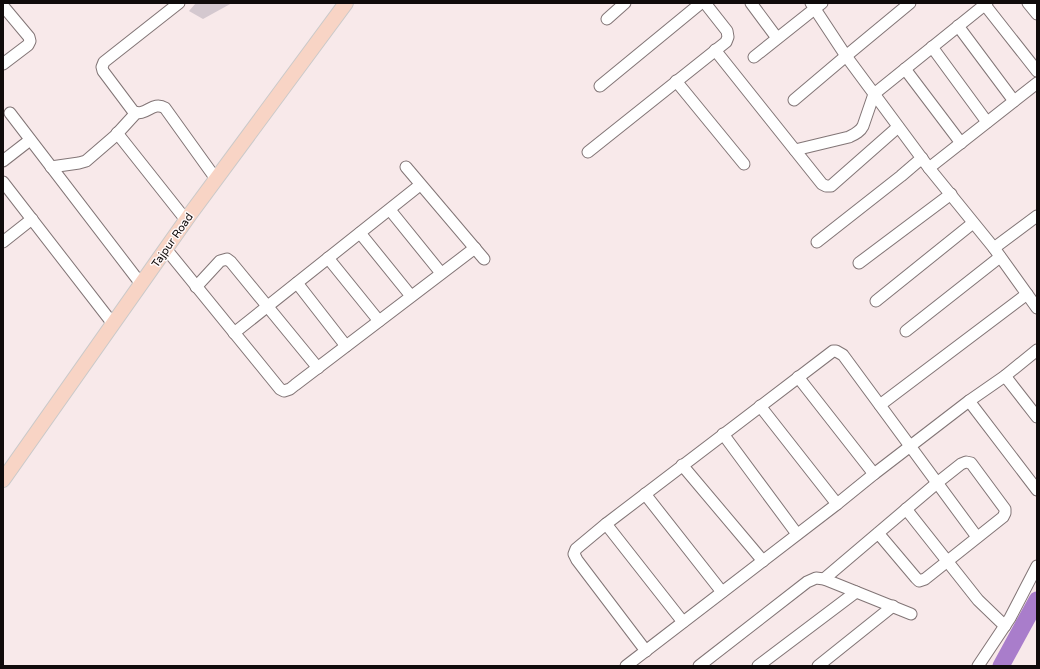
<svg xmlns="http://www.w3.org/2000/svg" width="1040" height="669" viewBox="0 0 1040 669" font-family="'Varela Round',sans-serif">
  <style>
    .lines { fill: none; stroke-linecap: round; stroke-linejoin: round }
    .river { stroke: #a97dcb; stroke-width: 17 }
    .building { fill: #d4c8cf }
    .minor-casing { stroke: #827576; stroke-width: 13 }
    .major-casing { stroke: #cac9c9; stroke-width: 16 }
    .minor { stroke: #fff; stroke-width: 11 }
    .major { stroke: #f8d4c5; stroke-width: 14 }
    .labels { text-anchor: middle; stroke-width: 3; stroke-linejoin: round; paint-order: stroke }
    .street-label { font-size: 11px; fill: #100b0b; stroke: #fff9f9 }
  </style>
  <rect width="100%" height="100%" fill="#f8e9ea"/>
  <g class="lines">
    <path class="river" d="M1001 666 1037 600"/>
  </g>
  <path class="building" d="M196 3H232L203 19 189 11Z"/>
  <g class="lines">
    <defs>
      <g id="minor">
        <path d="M179 3 104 62 102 67 103 71 133 111C146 118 152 100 165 108L216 179"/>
        <path d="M751 3 777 38"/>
        <path d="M811 3 846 56 929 168 994 248 1037 308"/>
        <path d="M1028 3 1037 14"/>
        <path d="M985 5 1037 71"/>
        <path d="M3 6 29 37 30 41 28 45 3 64"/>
        <path d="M607 19 625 3"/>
        <path d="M958 26 1014 101"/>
        <path d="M932 47 987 122"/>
        <path d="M715 50 822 184 826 186H831L898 127"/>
        <path d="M754 57 822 3"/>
        <path d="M905 69 961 143"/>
        <path d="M676 81 744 164"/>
        <path d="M600 86 701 3"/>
        <path d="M794 100 846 56 910 3"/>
        <path d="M10 113 141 284"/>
        <path d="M117 133 186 220"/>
        <path d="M795 150 849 137C855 134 860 132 863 126L874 94 987 3"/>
        <path d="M588 152 726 42 728 37 727 31 705 3"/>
        <path d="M3 161 30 140"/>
        <path d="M51 167 79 163 86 161 115 136 136 113"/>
        <path d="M406 167 484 259"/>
        <path d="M929 168 1037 83"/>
        <path d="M3 182 113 324"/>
        <path d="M390 210 441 273"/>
        <path d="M360 233 411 296"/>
        <path d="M3 242 32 219"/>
        <path d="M817 242 901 176 922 158"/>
        <path d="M994 248 1037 216"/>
        <path d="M166 249 280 389 284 391 290 389 295 385 475 248"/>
        <path d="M328 258 379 321"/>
        <path d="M859 263 951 194"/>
        <path d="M297 283 346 346"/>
        <path d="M196 287 220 261 227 259 231 262 318 368"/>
        <path d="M876 301 973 223"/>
        <path d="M906 331 1000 257"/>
        <path d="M234 333 420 185"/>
        <path d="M1005 376 1037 417"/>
        <path d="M798 377 874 474"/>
        <path d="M969 401 1037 490"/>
        <path d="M880 405 1027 294"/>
        <path d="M760 406 837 504"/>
        <path d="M723 434 797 534"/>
        <path d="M682 465 763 561"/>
        <path d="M645 494 722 592"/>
        <path d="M906 509 978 600 1005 626"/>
        <path d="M606 524 683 622"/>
        <path d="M824 579 937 483 961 464 966 462 971 463 1005 509V513L1003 517 925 579 919 581 916 578 878 533"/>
        <path d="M646 651 577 560 574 554 576 549 606 524 833 351H836L843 355 977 537"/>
        <path d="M626 666 837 504 874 474 969 401 1005 376 1037 350"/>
        <path d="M699 666 807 582 816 578 824 579 911 614"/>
        <path d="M758 666 856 592"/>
        <path d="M818 666 893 606"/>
        <path d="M978 666 1010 618 1037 566"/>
      </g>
      <path id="major" d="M3 480 191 213 346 3"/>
    </defs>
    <use href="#minor" class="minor-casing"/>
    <use href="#major" class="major-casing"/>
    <use href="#minor" class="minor"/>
    <use href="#major" class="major"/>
  </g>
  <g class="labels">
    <g class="street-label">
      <text transform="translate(172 240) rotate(-55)" y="4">Tajpur Road</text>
    </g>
  </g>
  <rect width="1040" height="669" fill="none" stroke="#100b0b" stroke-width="8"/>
</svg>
